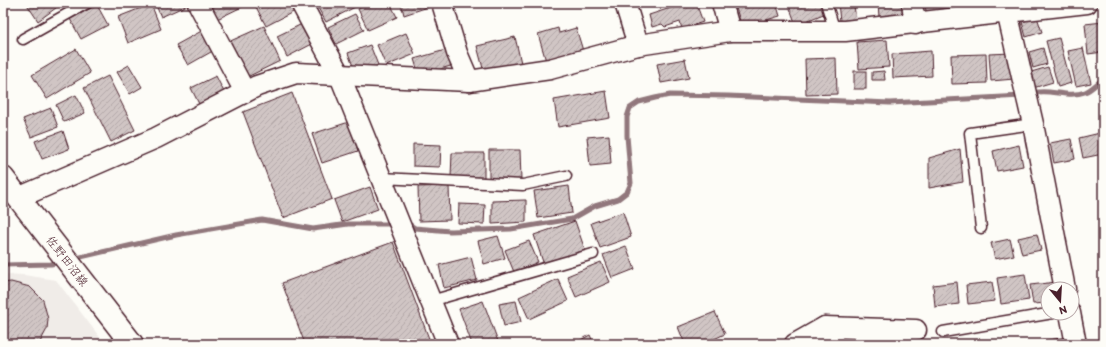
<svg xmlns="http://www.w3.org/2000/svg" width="1106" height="347" viewBox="0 0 1106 347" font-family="Itim,'Klee One',sans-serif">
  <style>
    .built { fill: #f0ece8 }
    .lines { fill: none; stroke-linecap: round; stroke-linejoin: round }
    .stream { stroke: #91777b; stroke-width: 5 }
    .building { fill: url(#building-hatch); stroke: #4a1f2b }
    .lane-casing { stroke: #4a1f2b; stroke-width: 13 }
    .street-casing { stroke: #4a1f2b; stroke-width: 23 }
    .primary-casing { stroke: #4a1f2b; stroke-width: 25 }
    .lane { stroke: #fdfcf7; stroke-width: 10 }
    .street { stroke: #fdfcf7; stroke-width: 20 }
    .primary { stroke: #fdfcf7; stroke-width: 22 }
    .labels { text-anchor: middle; stroke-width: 3.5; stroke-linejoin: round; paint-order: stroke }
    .street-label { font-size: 12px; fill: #4a1f2b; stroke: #fdfcf7 }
  </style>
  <defs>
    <pattern id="building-hatch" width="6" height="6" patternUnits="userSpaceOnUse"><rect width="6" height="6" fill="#d0c5c4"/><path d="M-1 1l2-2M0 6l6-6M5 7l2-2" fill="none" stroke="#b4a9a9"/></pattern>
  </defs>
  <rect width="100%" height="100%" fill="#fdfcf7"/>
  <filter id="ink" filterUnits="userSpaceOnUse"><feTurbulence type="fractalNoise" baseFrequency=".025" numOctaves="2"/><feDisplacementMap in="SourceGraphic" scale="8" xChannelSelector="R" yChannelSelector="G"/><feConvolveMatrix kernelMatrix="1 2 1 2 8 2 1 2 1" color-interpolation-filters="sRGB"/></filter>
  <g filter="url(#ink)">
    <path class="built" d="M3 274 24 275 56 280 105 344H3Z"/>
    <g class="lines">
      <g class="stream">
        <path d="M1029 94C1048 87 1067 99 1085 92 1091 90 1097 83 1103 79"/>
        <path d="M405 224H409L415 228 450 231 511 229 572 219 595 206 618 199 627 192 631 183 627 136V117L630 108 639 102 655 98 670 95 728 96 890 103 1022 96"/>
        <path d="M72 259 176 235 262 220 313 229 348 224H395"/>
        <path d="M3 265 51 264 61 262"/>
      </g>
    </g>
    <g class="building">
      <path d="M26 3H59L60 5 38 21Z"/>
      <path d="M155 3H189L190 4 161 17Z"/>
      <path d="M207 3H250L215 20Z"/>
      <path d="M258 3H293L297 10 266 26 255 5Z"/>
      <path d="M323 3H353L355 7 326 22 317 6Z"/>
      <path d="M371 3H390L397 17 368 30 358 9Z"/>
      <path d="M401 3H436L437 4 404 15Z"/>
      <path d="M686 3H696L703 22 682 29 680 22 665 27 662 24 652 27 649 15Z"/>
      <path d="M743 3H776L780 16 742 27 735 5Z"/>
      <path d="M788 3H822L826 13 796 25Z"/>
      <path d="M838 3H861V5L854 6 856 19 840 21Z"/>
      <path d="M878 3H911L912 13 879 17Z"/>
      <path d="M925 3H954L955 9 926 12Z"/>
      <path d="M151 4 161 29 128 43 118 17Z"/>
      <path d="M97 5 108 25 81 39 70 19Z"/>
      <path d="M355 14 364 30 336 44 328 27Z"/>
      <path d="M1037 17 1042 32 1026 37 1022 22Z"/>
      <path d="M1103 22V52L1088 54 1085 24Z"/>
      <path d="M304 23 314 43 287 57 277 36Z"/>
      <path d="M264 26 280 61 243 79 226 43Z"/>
      <path d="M207 28 218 48 188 65 176 45Z"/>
      <path d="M558 28 559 33 576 28 584 54 546 61 538 34Z"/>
      <path d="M406 33 415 54 386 66 377 45Z"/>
      <path d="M515 37 521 63 484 72 477 46Z"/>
      <path d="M1059 38 1071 83 1058 87 1046 41Z"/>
      <path d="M887 40 889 67 859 69 857 42Z"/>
      <path d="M370 45 378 65 356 74 348 53Z"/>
      <path d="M1043 48 1047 64 1033 68 1029 52Z"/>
      <path d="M1083 48 1091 83 1076 86 1068 51Z"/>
      <path d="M76 49 90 73 47 99 32 75Z"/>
      <path d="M449 49 454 65 419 75 414 59Z"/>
      <path d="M931 51 932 76 893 78 892 54Z"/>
      <path d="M1012 53 1014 79 991 81 989 54Z"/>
      <path d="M986 54 987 83 952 84 951 55Z"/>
      <path d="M836 58 837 94 806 95 805 59Z"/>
      <path d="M685 59 689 78 661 83 657 64Z"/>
      <path d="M129 65 142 87 130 94 117 72Z"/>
      <path d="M1048 67 1053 82 1033 88 1028 73Z"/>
      <rect x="854" y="71" width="12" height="18"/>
      <path d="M884 71 885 80H872V72Z"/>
      <path d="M108 76 135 130 111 142 84 88Z"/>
      <path d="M216 76 224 92 199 104 191 88Z"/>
      <path d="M606 91 610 118 558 127 554 100Z"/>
      <path d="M292 93 332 199 283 218 243 112Z"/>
      <path d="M76 95 85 113 64 122 56 105Z"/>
      <path d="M51 108 58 127 31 137 23 119Z"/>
      <path d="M349 122 358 151 322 163 312 134Z"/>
      <path d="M63 131 69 149 42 159 35 141Z"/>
      <path d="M1100 133 1103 154 1083 158 1079 138Z"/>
      <path d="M609 135 611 164 590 166 587 137Z"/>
      <path d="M1071 139 1075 159 1054 163 1050 143Z"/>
      <path d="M413 144 441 145 440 167 413 166Z"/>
      <path d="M1019 145 1023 166 997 171 993 151Z"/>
      <path d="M960 149 963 182 929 188V158Z"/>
      <path d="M489 150H520L521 180H489Z"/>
      <path d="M452 153H484V178L451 177Z"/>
      <path d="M449 186 450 220 419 221 418 187Z"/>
      <path d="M569 186 572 213 538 218 534 191Z"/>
      <path d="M370 187 378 209 342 222 334 200Z"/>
      <path d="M526 200V222L492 224V201Z"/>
      <path d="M459 204 485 205 484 224 458 223Z"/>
      <path d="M623 212 631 237 600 248 591 223Z"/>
      <path d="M575 221 585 250 544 265 534 235Z"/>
      <path d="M1037 234 1041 250 1022 254 1018 238Z"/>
      <path d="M498 236 505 258 484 264 478 241Z"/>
      <path d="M1010 239 1014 255 995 259 991 243Z"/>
      <path d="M529 241 538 262 514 272 505 250Z"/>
      <path d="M393 242 431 344H305L282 283Z"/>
      <path d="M626 246 635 269 612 278 603 255Z"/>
      <path d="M471 257 477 280 444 288 439 265Z"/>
      <path d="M601 262 610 282 576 297 567 276Z"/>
      <path d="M1025 274 1029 300 1001 304 997 278Z"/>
      <path d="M558 279 568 301 529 319 519 297Z"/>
      <path d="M11 282 30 287 43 300 48 319 47 329 39 344H3V283Z"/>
      <path d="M957 282 959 304 935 307 933 285Z"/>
      <path d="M992 282 995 301 968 304 966 285Z"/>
      <path d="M1057 282 1058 289H1048V303L1033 304 1030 285Z"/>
      <path d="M483 301 499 344H472L459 309Z"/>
      <path d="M516 301 521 322 504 326 499 304Z"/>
      <path d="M715 312 725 334 703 344H685L678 327Z"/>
      <path d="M590 335 594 344H573Z"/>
      <path d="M1067 337 1068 344H1043L1042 341Z"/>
    </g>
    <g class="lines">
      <defs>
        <g id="lane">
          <path d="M826 3 835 31"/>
          <path d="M23 39 87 3"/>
          <path d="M381 178 523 185 566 176"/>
          <path d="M981 228 970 133 1033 124"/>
          <path d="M431 301 593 254"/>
          <path d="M943 332 1053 313"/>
        </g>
        <g id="street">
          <path d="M198 3 245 92"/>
          <path d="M301 3 340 76 448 344"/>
          <path d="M442 3 457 53 469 81"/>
          <path d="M625 3 638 45"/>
          <path d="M722 3 730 31"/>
          <path d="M912 3 915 24"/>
          <path d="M1005 3 1033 124 1065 289"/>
          <path d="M18 198 156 138 257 86 296 73 469 81 550 69 638 45 730 31H845L1087 3"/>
          <path d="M1070 313 1076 344"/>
          <path d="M825 327 916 330"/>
          <path d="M795 344 825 327 834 344"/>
        </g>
        <path id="primary" d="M3 178 132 344"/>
      </defs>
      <use href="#lane" class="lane-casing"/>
      <use href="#street" class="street-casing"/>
      <use href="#primary" class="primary-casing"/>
      <use href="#lane" class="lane"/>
      <use href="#street" class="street"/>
      <use href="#primary" class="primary"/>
    </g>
  </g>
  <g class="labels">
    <g class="street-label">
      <text transform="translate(67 261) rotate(52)" y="4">佐野田沼線</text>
    </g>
  </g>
  <rect width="1106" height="347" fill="none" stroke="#fdfcf7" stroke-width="16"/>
  <rect x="8" y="8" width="1090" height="331" fill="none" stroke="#4a1f2b" stroke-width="1.5" filter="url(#ink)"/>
  <g transform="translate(1060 301) rotate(162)"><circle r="19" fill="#fdfcf7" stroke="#b5a4a5"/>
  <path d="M0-3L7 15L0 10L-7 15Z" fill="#4a1f2b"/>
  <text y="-6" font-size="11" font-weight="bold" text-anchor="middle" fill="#4a1f2b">N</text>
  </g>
</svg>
